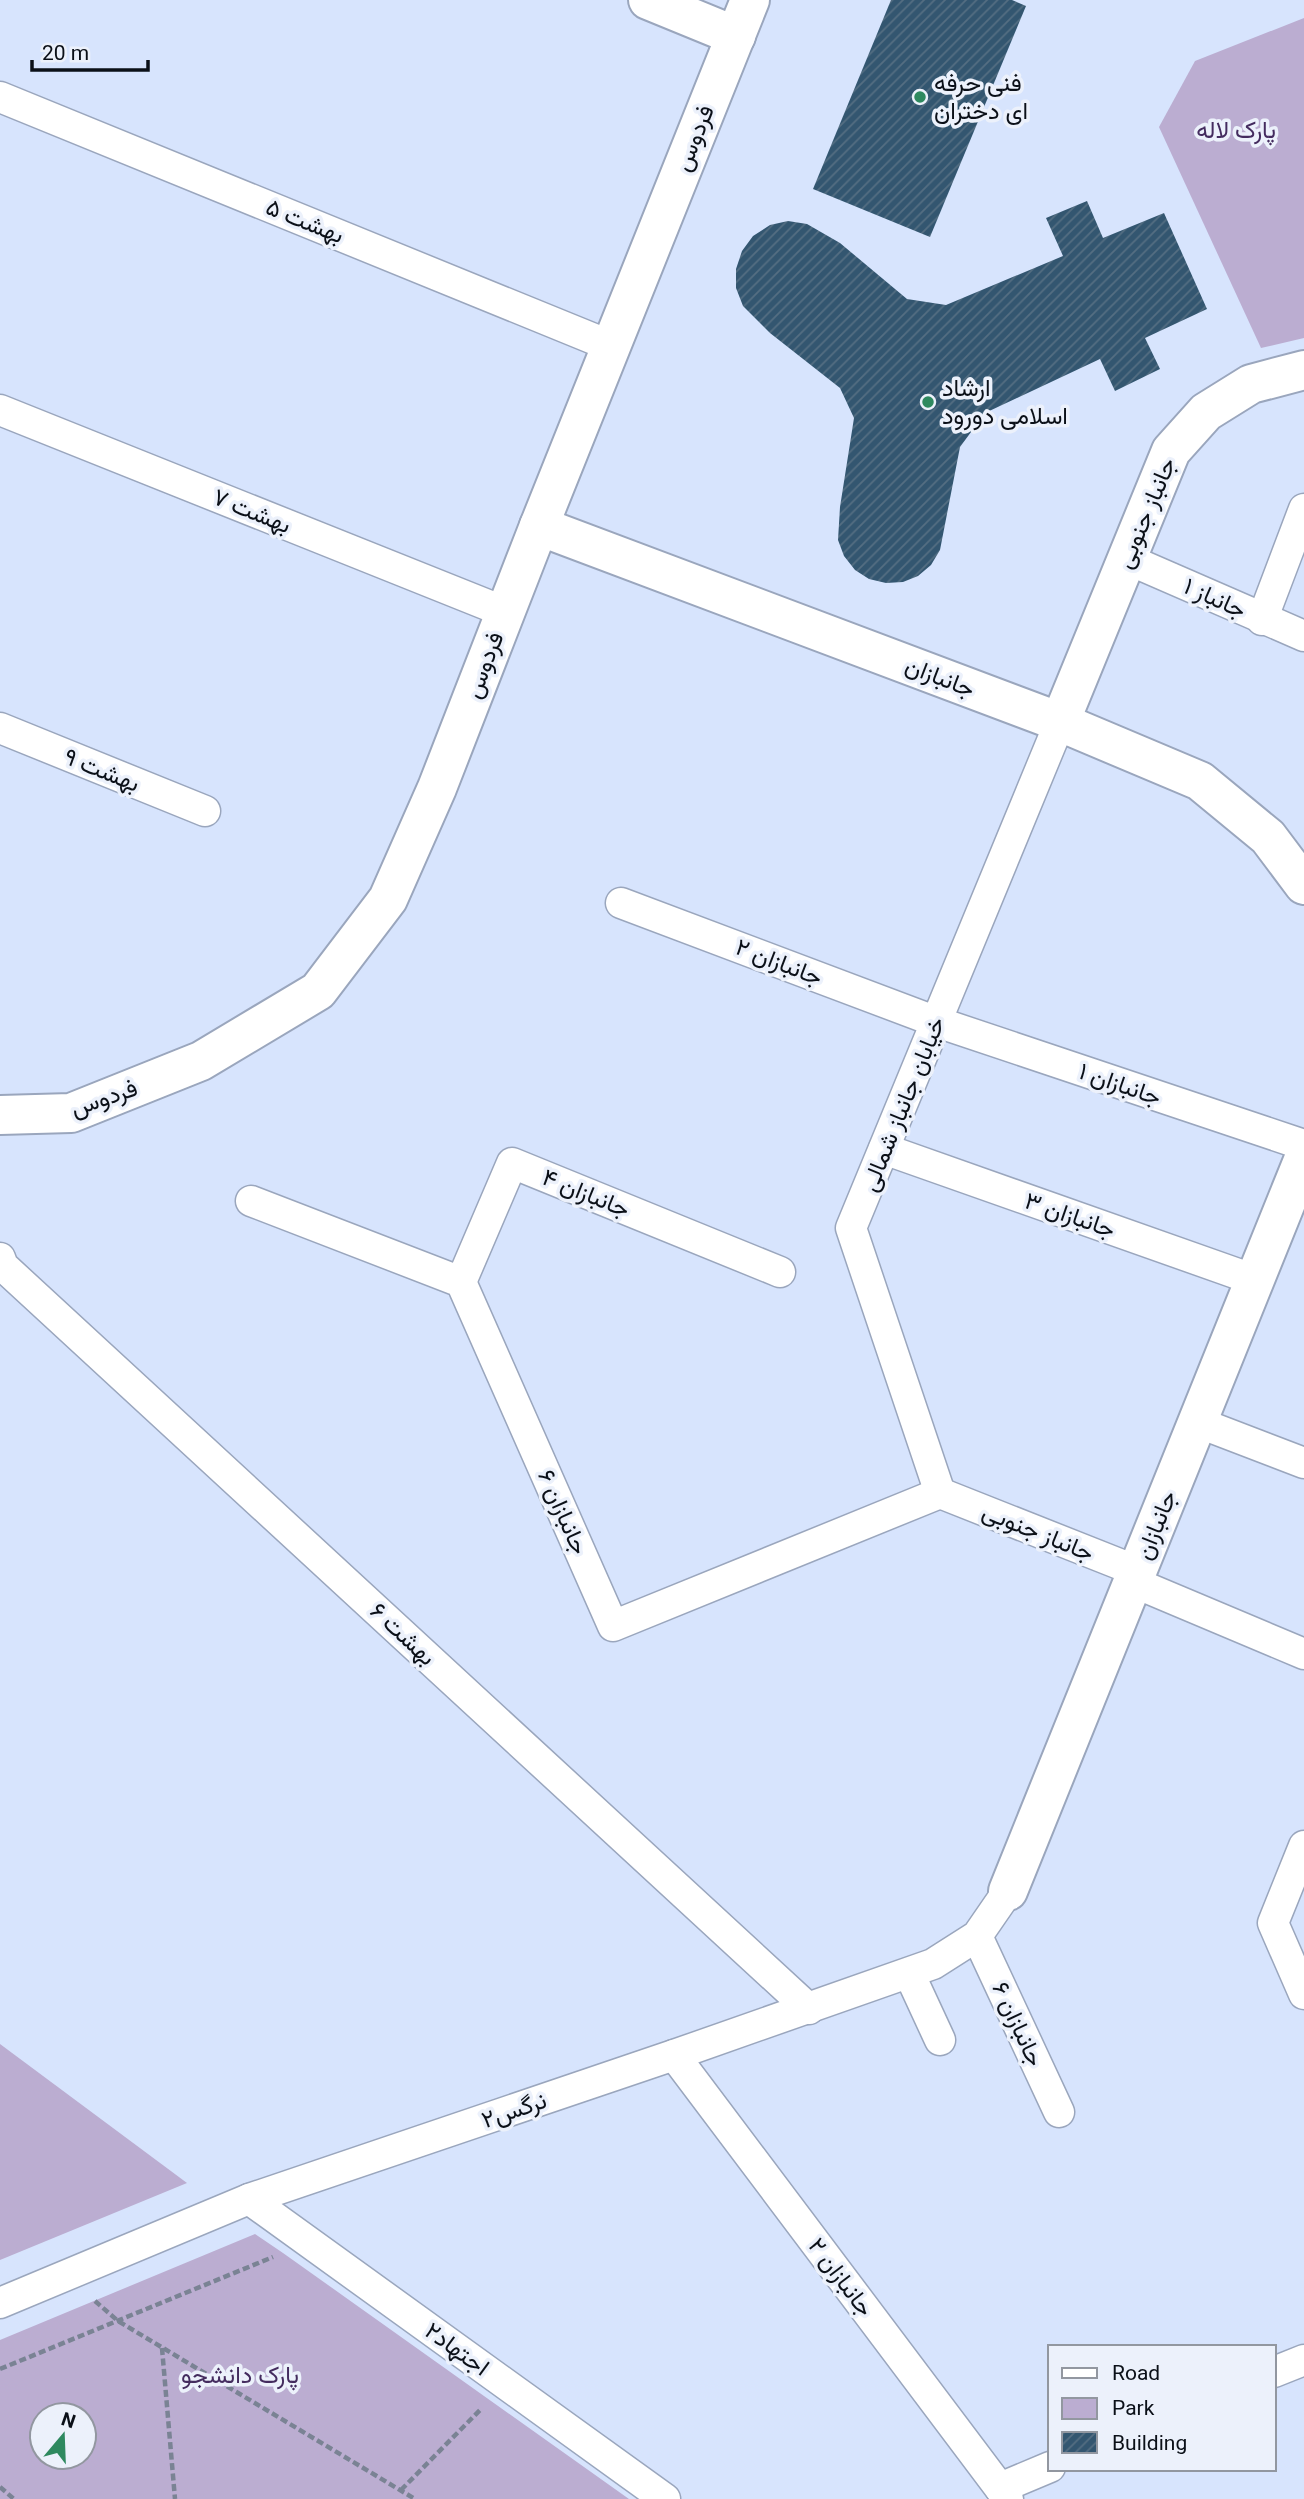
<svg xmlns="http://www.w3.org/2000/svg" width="1304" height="2499" viewBox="0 0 1304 2499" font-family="Roboto,Vazirmatn,sans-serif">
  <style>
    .green { fill: #bbadd1; fill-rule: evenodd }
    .building { fill: url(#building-hatch) }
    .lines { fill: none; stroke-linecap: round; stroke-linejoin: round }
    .street-casing { stroke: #9aa6bd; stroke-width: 33 }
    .secondary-casing { stroke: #9aa6bd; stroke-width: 42 }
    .path { stroke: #7a8394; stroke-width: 4.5; stroke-dasharray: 7 3.5; stroke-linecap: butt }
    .street { stroke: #fff; stroke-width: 30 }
    .secondary { stroke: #fff; stroke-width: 38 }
    .poi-dot { fill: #2e895f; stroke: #ecf1fb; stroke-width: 2.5 }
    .labels { text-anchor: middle; stroke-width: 7; stroke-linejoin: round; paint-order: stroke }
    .poi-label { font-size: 24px; fill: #0b1018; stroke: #ecf1fb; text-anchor: start }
    .park-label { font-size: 24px; fill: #442c5f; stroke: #ecf1fb }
    .street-label { font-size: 24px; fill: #0b1018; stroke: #ecf1fb }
  </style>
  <defs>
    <pattern id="building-hatch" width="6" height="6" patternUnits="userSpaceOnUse" patternTransform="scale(1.75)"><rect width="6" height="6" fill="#335670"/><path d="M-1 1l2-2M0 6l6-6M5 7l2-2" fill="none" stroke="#546e82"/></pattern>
  </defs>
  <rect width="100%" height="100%" fill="#d7e4fd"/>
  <g class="green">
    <path d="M1304 18V338L1261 348 1159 127 1195 61Z"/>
    <path d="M0 2044 187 2183 0 2260Z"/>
    <path d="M255 2234 283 2253 629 2499H0V2340ZM84 2415V2457H42V2415Z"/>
  </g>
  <g class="building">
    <path d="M891 0H1012L1026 6 930 237 813 189Z"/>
    <path d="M1087 201 1103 238 1164 213 1207 309 1145 338 1160 369 1115 391 1100 359 985 413 960 447 940 550 931 565 918 576 903 582 886 583 869 579 855 570 844 556 838 540 840 507 854 418 840 388 770 333 743 306 736 288V269L742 251 753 236 770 225 788 221 807 224 840 243 907 299 946 305 1063 256 1046 218Z"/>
  </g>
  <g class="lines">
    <defs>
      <g id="street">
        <path d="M0 97 611 346"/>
        <path d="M0 410 505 612"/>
        <path d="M1127 559 1304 636"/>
        <path d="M1262 620 1304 509"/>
        <path d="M0 728 205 811"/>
        <path d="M621 903 937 1022 1304 1145"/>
        <path d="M884 1149 1255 1280"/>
        <path d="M251 1201 461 1282 613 1626 940 1493"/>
        <path d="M0 1258 3 1266 809 2009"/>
        <path d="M461 1282 512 1163 780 1272"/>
        <path d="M1197 1422 1304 1463"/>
        <path d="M940 1493 851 1228 1060 722"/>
        <path d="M940 1493 1137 1571"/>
        <path d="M1133 1582 1304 1654"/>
        <path d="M1304 1846 1273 1923 1304 1994"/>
        <path d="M977 1936 1059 2112"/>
        <path d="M909 1973 940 2040"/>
        <path d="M674 2055 1008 2499"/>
        <path d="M249 2199 665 2499"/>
        <path d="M0 2303 249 2199 674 2055 933 1964 977 1936 1008 1891"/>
        <path d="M1274 2372 1304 2360"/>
        <path d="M1000 2488 1050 2467"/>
      </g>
      <g id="secondary">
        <path d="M648 0 736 36"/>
        <path d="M539 526 1060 722 1200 781 1268 837 1304 885"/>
        <path d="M1060 722 1171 451 1206 412 1251 384 1304 370"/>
        <path d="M0 1115 71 1113 201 1061 318 991 388 899 437 788 539 526 750 0"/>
        <path d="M1008 1891 1304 1158"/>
      </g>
    </defs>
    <use href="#street" class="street-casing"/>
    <use href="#secondary" class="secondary-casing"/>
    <g class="path">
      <path d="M95 2301 118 2321 415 2499"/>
      <path d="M162 2348 175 2499"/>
      <path d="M0 2369 273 2257"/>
      <path d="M0 2487 14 2499"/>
      <path d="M401 2490 481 2409"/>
    </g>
    <use href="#street" class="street"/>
    <use href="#secondary" class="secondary"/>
  </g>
  <g class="poi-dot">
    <circle cx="920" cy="97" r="7"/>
    <circle cx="928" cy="402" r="7"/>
  </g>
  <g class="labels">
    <g class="poi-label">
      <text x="934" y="91">فنی حرفه<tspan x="934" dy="28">ای دختران</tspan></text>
      <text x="942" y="396">ارشاد<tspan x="942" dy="28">اسلامی دورود</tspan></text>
    </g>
    <g class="park-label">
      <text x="1236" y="138">پارک لاله</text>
      <text x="240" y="2383">پارک دانشجو</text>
    </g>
    <g class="street-label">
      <text transform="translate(694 138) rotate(-68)" y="8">فردوس</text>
      <text transform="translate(305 221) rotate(22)" y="8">بهشت ۵</text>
      <text transform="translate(252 511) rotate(22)" y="8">بهشت ۷</text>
      <text transform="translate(1146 513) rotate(-67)" y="8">جانباز جنوبی</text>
      <text transform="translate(1215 598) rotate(24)" y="8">جانباز ۱</text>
      <text transform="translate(484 665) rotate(-69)" y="8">فردوس</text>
      <text transform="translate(940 677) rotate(21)" y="8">جانبازان</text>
      <text transform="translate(102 770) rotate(22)" y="8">بهشت ۹</text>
      <text transform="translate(779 962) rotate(21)" y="8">جانبازان ۲</text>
      <text transform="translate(1120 1084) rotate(19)" y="8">جانبازان ۱</text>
      <text transform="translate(104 1098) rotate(-19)" y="8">فردوس</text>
      <text transform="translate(903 1104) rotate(-68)" y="8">خیابان جانباز شمالی</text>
      <text transform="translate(586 1193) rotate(22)" y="8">جانبازان ۴</text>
      <text transform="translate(1070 1215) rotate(19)" y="8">جانبازان ۳</text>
      <text transform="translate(563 1512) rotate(66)" y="8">جانبازان ۶</text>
      <text transform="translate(1156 1525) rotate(-68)" y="8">جانبازان</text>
      <text transform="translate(1038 1532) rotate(22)" y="8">جانباز جنوبی</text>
      <text transform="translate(403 1634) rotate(43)" y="8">بهشت ۶</text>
      <text transform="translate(1018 2024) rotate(65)" y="8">جانبازان ۶</text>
      <text transform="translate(514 2110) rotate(-19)" y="8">نرگس۲</text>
      <text transform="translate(841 2277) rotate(53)" y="8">جانبازان ۲</text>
      <text transform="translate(457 2349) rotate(36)" y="8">اجتهاد۲</text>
    </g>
  </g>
  <rect x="1048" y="2345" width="228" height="126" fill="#ecf1fb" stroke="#9297a0" stroke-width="2"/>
  <rect x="1062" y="2368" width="35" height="10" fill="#ffffff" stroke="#9297a0" stroke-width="2"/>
  <text x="1112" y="2380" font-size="21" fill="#0b1018">Road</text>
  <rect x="1062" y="2398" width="35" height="21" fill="#bbadd1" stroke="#9297a0" stroke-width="2"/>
  <text x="1112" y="2415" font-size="21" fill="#0b1018">Park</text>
  <rect x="1062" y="2432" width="35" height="21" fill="url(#building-hatch)" stroke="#9297a0" stroke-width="2"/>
  <text x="1112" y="2450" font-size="21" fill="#0b1018">Building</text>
  <g transform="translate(63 2436) rotate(19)"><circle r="33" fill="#ecf1fb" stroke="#9297a0" stroke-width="2"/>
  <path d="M0-5L12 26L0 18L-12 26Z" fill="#2e895f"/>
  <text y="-10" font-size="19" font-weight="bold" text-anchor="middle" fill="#0b1018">N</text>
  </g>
  <path d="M32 60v10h116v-10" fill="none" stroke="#0b1018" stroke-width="3.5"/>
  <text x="42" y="60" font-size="21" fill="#0b1018" stroke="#ecf1fb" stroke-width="5" paint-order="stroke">20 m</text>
</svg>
